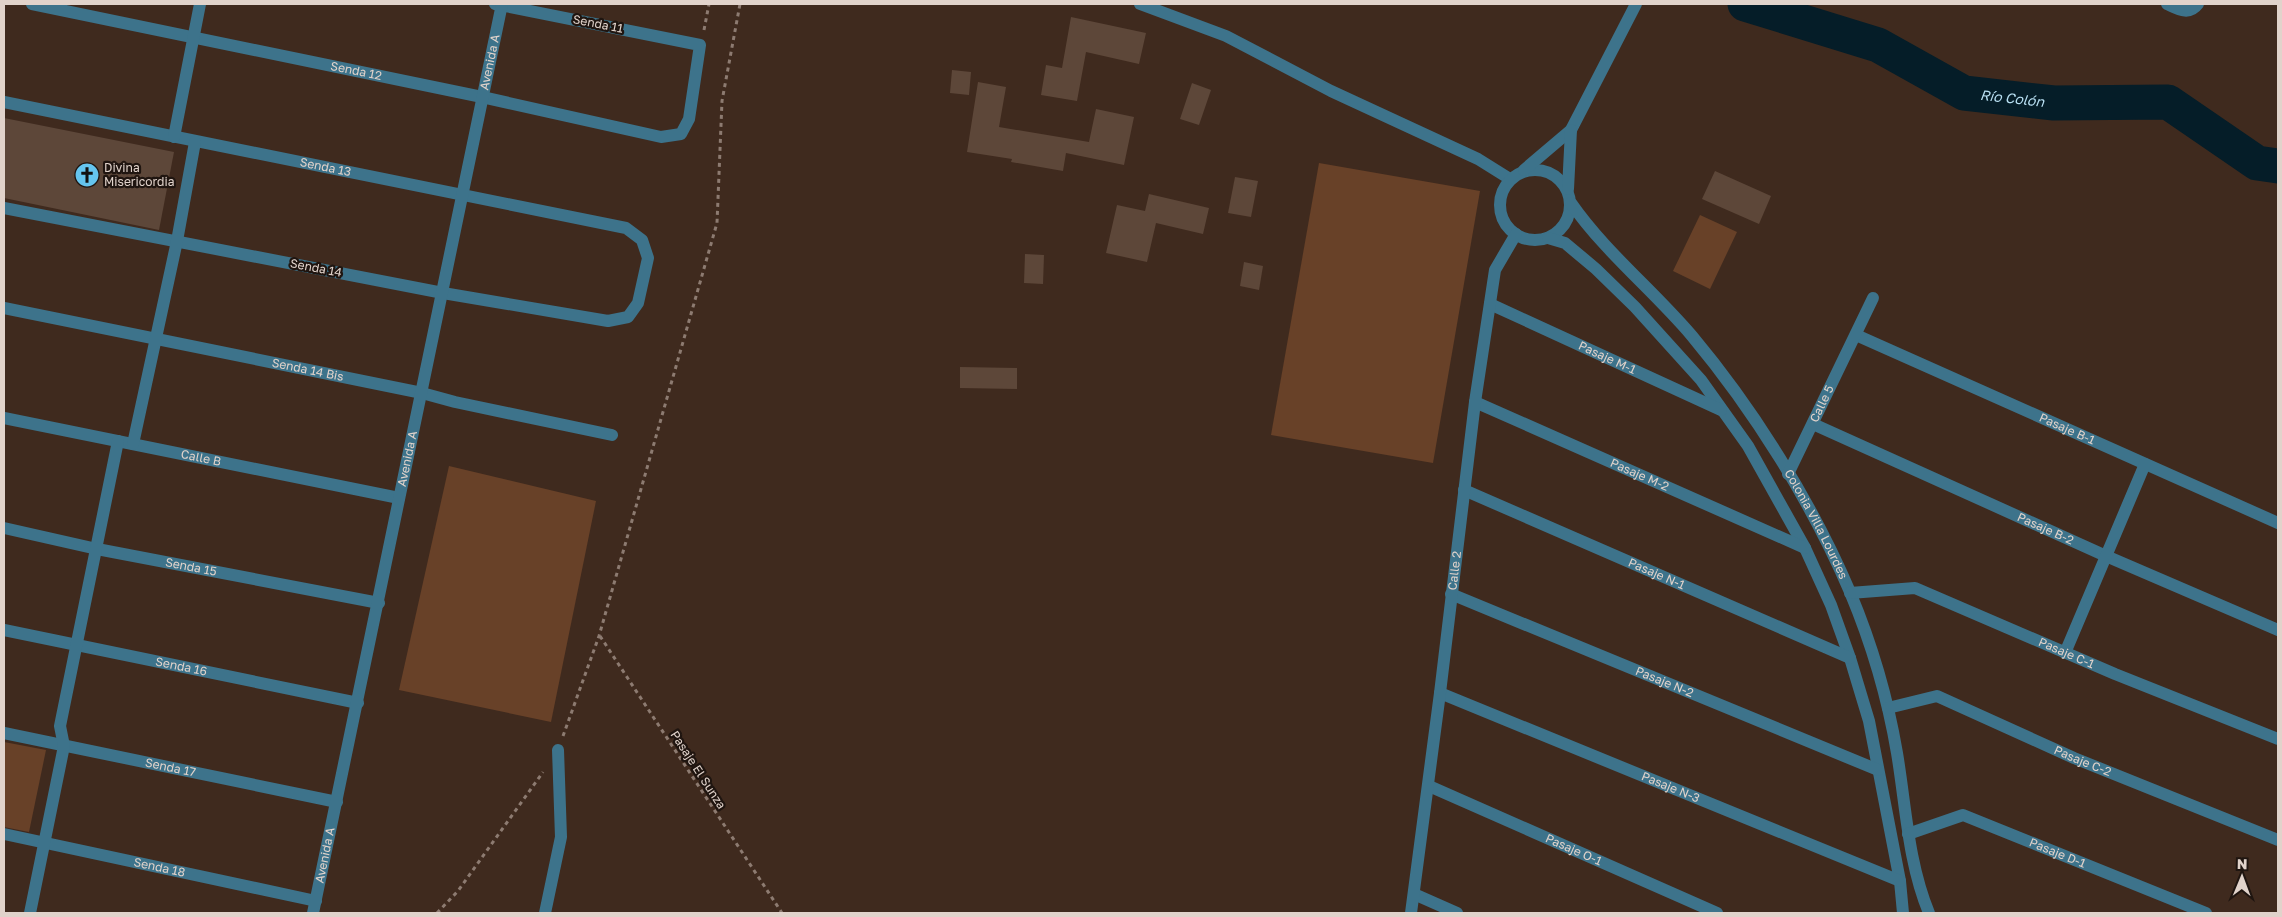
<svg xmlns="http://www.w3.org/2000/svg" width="2282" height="917" viewBox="0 0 2282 917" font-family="'Golos Text',sans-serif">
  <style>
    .green { fill: #684128 }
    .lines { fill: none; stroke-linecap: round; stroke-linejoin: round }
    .river { stroke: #051d28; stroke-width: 35 }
    .building { fill: #5d4739 }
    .path { stroke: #8d7b71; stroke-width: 3; stroke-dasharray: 4 4; stroke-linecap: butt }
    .minor { stroke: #3d738b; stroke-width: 12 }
    .labels { text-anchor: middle; stroke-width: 4.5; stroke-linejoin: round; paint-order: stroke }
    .street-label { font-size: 12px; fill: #e1d3cb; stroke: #1f1510 }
    .poi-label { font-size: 12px; fill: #e1d3cb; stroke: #1f1510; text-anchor: start }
    .water-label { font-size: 14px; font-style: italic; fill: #b8dff2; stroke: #1f1510 }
  </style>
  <rect width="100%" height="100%" fill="#3f2a1e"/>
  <g class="green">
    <path d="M1319 163 1480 191 1433 463 1271 435Z"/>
    <path d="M1700 215 1737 232 1710 289 1673 271Z"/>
    <path d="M449 466 596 501 551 722 399 690Z"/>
    <path d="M4 742 46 750 29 832 4 827Z"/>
  </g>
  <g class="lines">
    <path class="river" id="s1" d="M1745 4 1878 45 1964 93 2054 103 2168 102 2257 163 2278 166"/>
  </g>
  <g class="building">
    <path d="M1071 17 1146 33 1139 64 1086 52 1077 101 1041 95 1046 65 1062 68Z"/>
    <path d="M952 70 971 72 969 95 950 93Z"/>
    <path d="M978 82 1006 87 999 127 1089 142 1096 109 1134 117 1124 165 1066 153 1063 171 1011 162 1012 159 967 152Z"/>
    <path d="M1192 83 1211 90 1199 125 1180 119Z"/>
    <path d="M4 118 174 152 159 230 4 198Z"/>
    <path d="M1715 171 1771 196 1759 224 1702 199Z"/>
    <path d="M1235 177 1258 181 1251 217 1228 213Z"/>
    <path d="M1149 194 1209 208 1203 234 1156 223 1147 262 1106 253 1117 205 1145 211Z"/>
    <path d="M1025 254 1044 255 1043 284 1024 283Z"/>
    <path d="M1244 262 1263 266 1259 290 1240 286Z"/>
    <path d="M960 367 1017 368V389L960 388Z"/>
  </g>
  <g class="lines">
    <g class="path">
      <path d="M704 30 709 4"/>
      <path d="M600 636 782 913"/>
      <path d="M563 736 599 636 717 223 722 101 740 4"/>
      <path d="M437 913 458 891 543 772"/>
    </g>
    <g class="minor">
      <path id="s2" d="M32 4 482 97 661 137 681 134 689 119 700 45 495 4"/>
      <path d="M1140 4 1226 36 1331 91 1478 159 1510 179"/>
      <path d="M2167 4C2178 9 2189 16 2198 4"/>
      <path id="s3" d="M4 102 626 228 642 240 648 258 638 303 628 317 608 321 443 293 4 208"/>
      <path d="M174 137 200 4"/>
      <circle cx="1535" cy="205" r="35"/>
      <path d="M1524 170 1571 130 1636 4"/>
      <path d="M1568 189 1571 130"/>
      <path id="s4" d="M1571 203C1605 252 1653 290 1692 336 1754 410 1812 503 1850 592 1871 642 1888 700 1897 753 1906 807 1908 862 1929 913"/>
      <path d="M1548 238 1565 243 1596 269 1635 307 1701 380 1748 446 1805 548 1831 605 1850 658 1869 721 1900 881 1903 913"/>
      <path id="s5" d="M1490 304 1721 410"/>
      <path id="s6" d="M4 308 422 393 455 402 612 435"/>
      <path id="s7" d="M1856 335 2278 523"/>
      <path id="s8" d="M1475 402 1805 548"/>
      <path id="s9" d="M4 418 399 498"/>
      <path id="s10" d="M1813 424 2106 556 2278 630"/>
      <path d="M133 444 177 241 195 142"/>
      <path id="s11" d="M1788 474 1873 298"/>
      <path id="s12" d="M1464 490 1850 658"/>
      <path id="s13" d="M4 528 97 549 379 603"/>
      <path id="s14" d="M1850 593 1915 588 2115 674 2278 739"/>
      <path id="s15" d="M1451 594 1878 770"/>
      <path id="s16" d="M4 630 358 703"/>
      <path d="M2065 653 2145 464"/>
      <path id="s17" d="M1440 693 1900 881"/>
      <path id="s18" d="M1888 708 1937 696 2074 758 2278 840"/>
      <path id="s19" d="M4 733 337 802"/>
      <path id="s20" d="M1429 786 1717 913"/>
      <path id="s21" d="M4 834 316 901"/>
      <path id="s22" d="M1908 834 1963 815 2206 913"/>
      <path d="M1414 894 1457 913"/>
      <path d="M30 913 64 746 60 726 118 441"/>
      <path id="s23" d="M313 913 502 4"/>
      <path d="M545 913 561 837 558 750"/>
      <path id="s24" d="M1411 913 1440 693 1475 402 1495 270 1516 234"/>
    </g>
  </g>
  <defs>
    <symbol id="church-disc" viewBox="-11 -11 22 22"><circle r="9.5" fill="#65c5ef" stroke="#1f1510"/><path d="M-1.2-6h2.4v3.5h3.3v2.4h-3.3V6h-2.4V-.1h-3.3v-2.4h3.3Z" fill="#111"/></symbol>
  </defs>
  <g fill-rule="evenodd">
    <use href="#church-disc" x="73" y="161" width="28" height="28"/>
  </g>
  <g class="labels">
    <g class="street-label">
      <text transform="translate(598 24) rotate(11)" y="4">Senda 11</text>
      <text dy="4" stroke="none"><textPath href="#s23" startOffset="869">Avenida A</textPath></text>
      <text dy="4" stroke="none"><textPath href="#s2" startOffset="331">Senda 12</textPath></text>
      <text dy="4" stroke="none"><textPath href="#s3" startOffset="328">Senda 13</textPath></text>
      <text transform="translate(316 268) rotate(11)" y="4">Senda 14</text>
      <text dy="4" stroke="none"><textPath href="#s5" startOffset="129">Pasaje M-1</textPath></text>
      <text dy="4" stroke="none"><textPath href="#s6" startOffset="310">Senda 14 Bis</textPath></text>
      <text dy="4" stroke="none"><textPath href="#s11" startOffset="78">Calle 5</textPath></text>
      <text dy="4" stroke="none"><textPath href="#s7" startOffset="231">Pasaje B-1</textPath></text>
      <text dy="4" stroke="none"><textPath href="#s9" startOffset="201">Calle B</textPath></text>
      <text dy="4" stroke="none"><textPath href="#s23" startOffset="464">Avenida A</textPath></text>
      <text dy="4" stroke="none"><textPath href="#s8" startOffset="180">Pasaje M-2</textPath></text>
      <text dy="4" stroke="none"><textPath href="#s4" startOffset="406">Colonia Villa Lourdes</textPath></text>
      <text dy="4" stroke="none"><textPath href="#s10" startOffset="255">Pasaje B-2</textPath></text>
      <text dy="4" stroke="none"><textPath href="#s13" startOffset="191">Senda 15</textPath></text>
      <text dy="4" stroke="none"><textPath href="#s24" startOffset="345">Calle 2</textPath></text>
      <text dy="4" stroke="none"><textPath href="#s12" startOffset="210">Pasaje N-1</textPath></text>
      <text dy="4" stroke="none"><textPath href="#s14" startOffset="230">Pasaje C-1</textPath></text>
      <text dy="4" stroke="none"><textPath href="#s16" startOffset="181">Senda 16</textPath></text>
      <text dy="4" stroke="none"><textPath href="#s15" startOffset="231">Pasaje N-2</textPath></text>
      <text dy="4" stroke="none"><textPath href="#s18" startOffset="210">Pasaje C-2</textPath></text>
      <text dy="4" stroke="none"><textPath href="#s19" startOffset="170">Senda 17</textPath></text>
      <text transform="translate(698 770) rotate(57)" y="4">Pasaje El Sunza</text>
      <text dy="4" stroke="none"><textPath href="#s17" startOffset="249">Pasaje N-3</textPath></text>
      <text dy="4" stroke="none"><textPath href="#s20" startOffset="158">Pasaje O-1</textPath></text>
      <text dy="4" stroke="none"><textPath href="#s22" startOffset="160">Pasaje D-1</textPath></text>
      <text dy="4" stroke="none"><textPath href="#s23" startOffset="59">Avenida A</textPath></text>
      <text dy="4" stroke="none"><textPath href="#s21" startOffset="159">Senda 18</textPath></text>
    </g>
    <g class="poi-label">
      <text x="104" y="172">Divina<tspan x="104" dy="14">Misericordia</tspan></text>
    </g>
    <g class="water-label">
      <text dy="5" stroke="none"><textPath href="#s1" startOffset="286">Río Colón</textPath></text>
    </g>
  </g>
  <rect width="2282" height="917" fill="none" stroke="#e1d3cb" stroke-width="10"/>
  <g transform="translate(2242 877) rotate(1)" stroke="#1f1510" stroke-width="4" paint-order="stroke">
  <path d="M0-4L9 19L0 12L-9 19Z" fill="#e1d3cb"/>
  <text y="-8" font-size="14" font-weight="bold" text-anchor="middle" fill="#e1d3cb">N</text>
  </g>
</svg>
